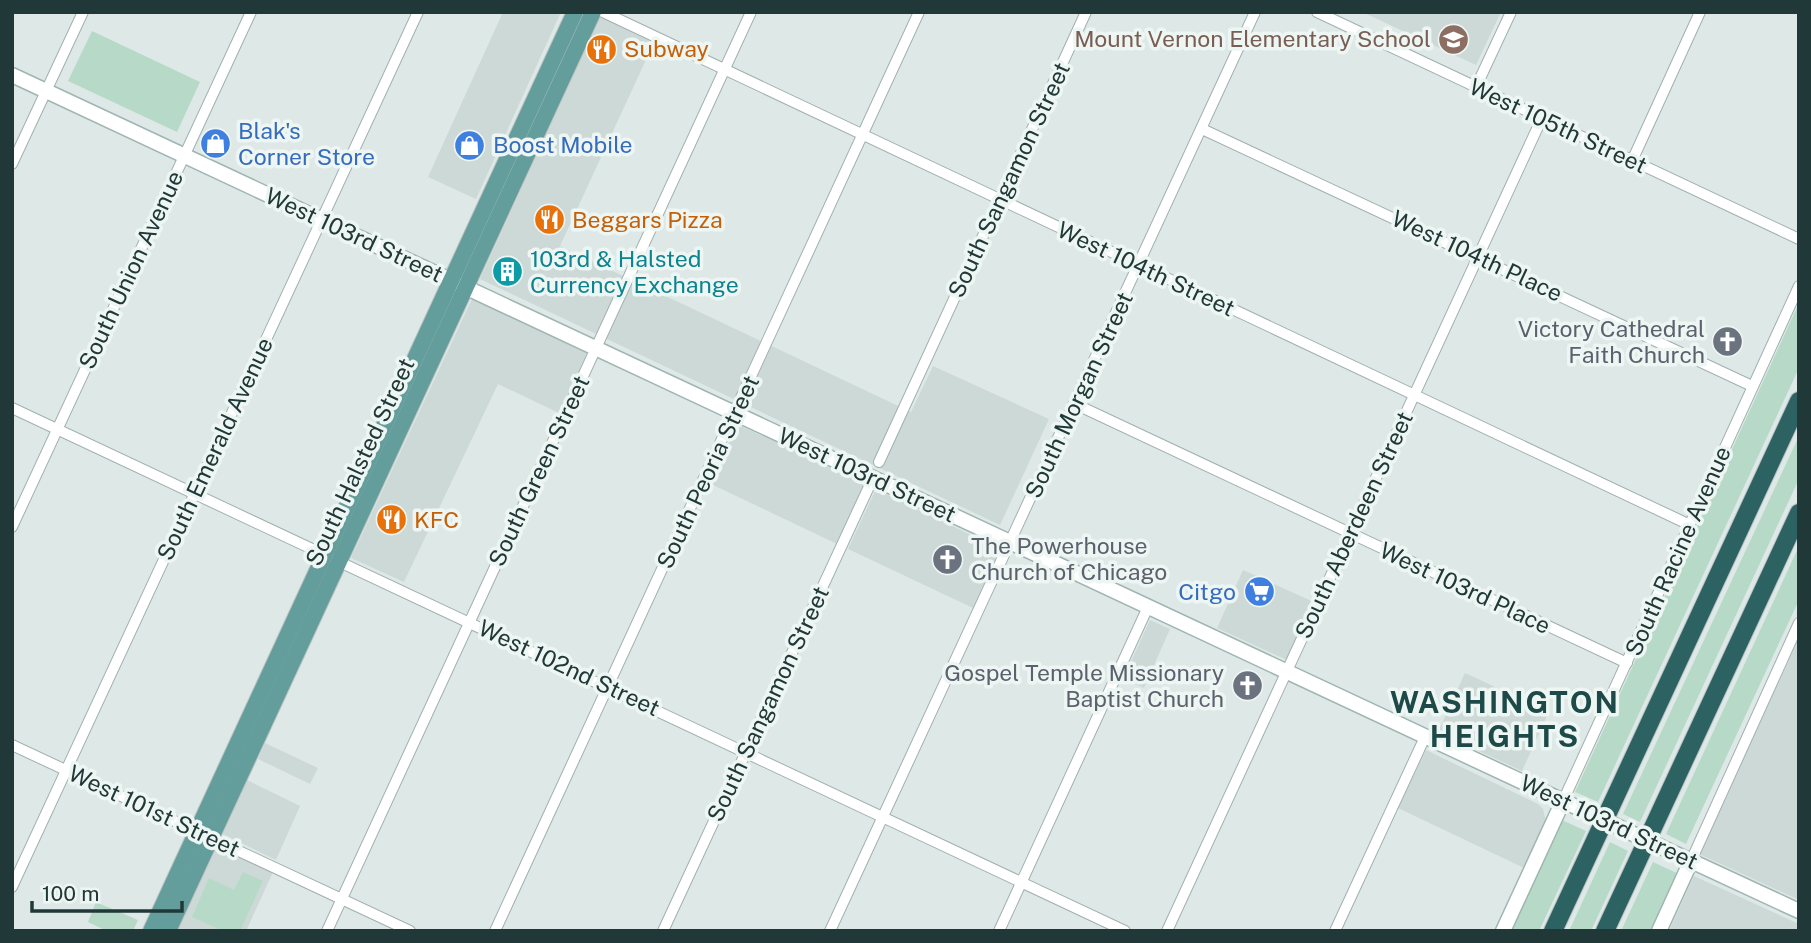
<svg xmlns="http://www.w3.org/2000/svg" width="1811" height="943" viewBox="0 0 1811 943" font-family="'Public Sans',sans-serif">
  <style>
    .built { fill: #ccd9d6 }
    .green { fill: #b7dac8 }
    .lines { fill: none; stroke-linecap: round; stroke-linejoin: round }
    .street-casing { stroke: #a1b0af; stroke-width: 12 }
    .secondary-casing { stroke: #9eb5b1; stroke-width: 17 }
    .primary-casing { stroke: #bcc3c3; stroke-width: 18 }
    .highway-casing { stroke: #bcc3c3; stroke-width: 20 }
    .street { stroke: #fff; stroke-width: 10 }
    .secondary { stroke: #fff; stroke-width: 14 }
    .primary { stroke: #649e9c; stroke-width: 16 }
    .highway { stroke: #2d6263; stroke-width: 18 }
    .secondary-bridge-casing { stroke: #9eb5b1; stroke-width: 17; stroke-linecap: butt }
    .secondary-bridge { stroke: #fff; stroke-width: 14 }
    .labels { text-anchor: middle; stroke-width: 7; stroke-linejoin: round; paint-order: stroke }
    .education-label { font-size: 23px; fill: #785e54; stroke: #eef6f4; text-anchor: end }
    .food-label { font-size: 23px; fill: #c56008; stroke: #eef6f4; text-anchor: start }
    .street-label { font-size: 23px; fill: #203837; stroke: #eef6f4 }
    .shop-label { font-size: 23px; fill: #366cbe; stroke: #eef6f4; text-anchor: start }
    .culture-label { font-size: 23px; fill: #0d838f; stroke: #eef6f4; text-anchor: start }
    .worship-label { font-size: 23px; fill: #5b616d; stroke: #eef6f4; text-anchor: end }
    .district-label { font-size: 30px; font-weight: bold; letter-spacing: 2px; fill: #1d4948; stroke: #eef6f4 }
  </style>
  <rect width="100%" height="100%" fill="#dee9e7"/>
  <g class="built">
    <path d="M503 12H561L476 199 428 177Z"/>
    <path d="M1362 12H1501L1476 65Z"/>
    <path d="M602 13 656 38 560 246 911 412 933 366 1049 419 1000 525 480 279Z"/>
    <path d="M472 299 587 353 559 413 498 384 404 582 351 558Z"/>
    <path d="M737 424 864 484 837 544 711 484Z"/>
    <path d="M876 489 1000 549 973 608 848 549Z"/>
    <path d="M1243 570 1316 603 1289 661 1217 628Z"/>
    <path d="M1150 620 1170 629 1144 688 1123 679Z"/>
    <path d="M1799 638V900L1699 854Z"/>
    <path d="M1465 673 1549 712 1522 771 1438 732Z"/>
    <path d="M265 743 318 768 310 784 258 759Z"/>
    <path d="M1426 750 1538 804 1543 809 1546 822 1524 868 1398 808Z"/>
    <path d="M247 780 300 806 276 860 223 834Z"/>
    <path d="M217 847 273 872 246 931H177Z"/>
    <path d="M1694 876 1799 924V931H1669Z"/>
  </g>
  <g class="green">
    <path d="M92 31 200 82 177 132 68 81Z"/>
    <path d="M1799 303V368L1598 802 1575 792Z"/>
    <path d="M1799 436V479L1640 822 1623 814Z"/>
    <path d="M1799 546V600L1686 844 1666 834Z"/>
    <path d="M1562 820 1586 831 1539 931H1510Z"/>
    <path d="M1610 842 1628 851 1591 931H1569Z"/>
    <path d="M1653 862 1679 874 1653 931H1621Z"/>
    <path d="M243 872 263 881 240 931H223L192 917 209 878 234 890Z"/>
    <path d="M96 902 138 920 133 931H107L88 922Z"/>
  </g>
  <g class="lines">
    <defs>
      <g id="street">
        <path d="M603 12 1690 525"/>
        <path d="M1317 12 1799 239"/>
        <path d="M1476 87 1511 12"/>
        <path d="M1202 129 1752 386"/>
        <path d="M1632 161 1700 12"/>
        <path d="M12 164 83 12"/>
        <path d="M1075 404 1627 663"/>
        <path d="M12 408 1125 931"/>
        <path d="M879 462 1086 12"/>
        <path d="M12 527 251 12"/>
        <path d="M12 745 410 931"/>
        <path d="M1563 801 1799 286"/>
        <path d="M1691 861 1799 623"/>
        <path d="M12 887 418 12"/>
        <path d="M327 931 751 12"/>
        <path d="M495 931 919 12"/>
        <path d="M663 931 873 478"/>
        <path d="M830 931 1255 12"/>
        <path d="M999 931 1148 607"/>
        <path d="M1167 931 1542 118"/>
        <path d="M1335 931 1425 737"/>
      </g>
      <g id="secondary">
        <path d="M12 75 1591 814"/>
        <path d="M1661 847 1799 911"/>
        <path d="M1503 931 1563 801"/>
        <path d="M1659 931 1691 861"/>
      </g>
      <g id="primary">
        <path d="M151 931 575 12"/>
        <path d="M168 931 593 12"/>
      </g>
      <g id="highway">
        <path d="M1553 931 1799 401"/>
        <path d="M1605 931 1799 513"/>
      </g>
    </defs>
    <use href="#street" class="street-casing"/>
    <use href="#secondary" class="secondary-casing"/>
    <use href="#primary" class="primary-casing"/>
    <use href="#highway" class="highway-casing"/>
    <use href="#street" class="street"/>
    <use href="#secondary" class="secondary"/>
    <use href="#primary" class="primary"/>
    <use href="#highway" class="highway"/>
    <defs>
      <path id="secondary-bridge" d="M1591 814 1661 847"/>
    </defs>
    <use href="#secondary-bridge" class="secondary-bridge-casing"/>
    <use href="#secondary-bridge" class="secondary-bridge"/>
  </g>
  <defs>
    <symbol id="school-disc" viewBox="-11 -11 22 22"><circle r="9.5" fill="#8d6e63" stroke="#eef6f4"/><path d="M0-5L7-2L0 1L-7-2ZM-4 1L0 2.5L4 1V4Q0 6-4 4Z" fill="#fff"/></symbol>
    <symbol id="restaurant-disc" viewBox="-11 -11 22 22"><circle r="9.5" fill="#e8710a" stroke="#eef6f4"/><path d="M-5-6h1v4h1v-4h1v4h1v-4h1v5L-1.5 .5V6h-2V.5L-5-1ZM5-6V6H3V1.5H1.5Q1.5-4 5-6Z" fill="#fff"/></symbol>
    <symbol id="shop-disc" viewBox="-11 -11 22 22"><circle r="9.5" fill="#3f7fe0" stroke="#eef6f4"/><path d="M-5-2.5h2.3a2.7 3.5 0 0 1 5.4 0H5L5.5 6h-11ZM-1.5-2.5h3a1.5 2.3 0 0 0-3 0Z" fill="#fff"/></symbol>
    <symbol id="building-disc" viewBox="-11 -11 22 22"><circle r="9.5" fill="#0f9aa8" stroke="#eef6f4"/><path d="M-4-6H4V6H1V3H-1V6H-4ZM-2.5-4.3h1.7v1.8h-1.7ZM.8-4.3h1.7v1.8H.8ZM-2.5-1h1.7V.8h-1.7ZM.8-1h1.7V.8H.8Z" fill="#fff"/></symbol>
    <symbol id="church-disc" viewBox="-11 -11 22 22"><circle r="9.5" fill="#6b7280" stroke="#eef6f4"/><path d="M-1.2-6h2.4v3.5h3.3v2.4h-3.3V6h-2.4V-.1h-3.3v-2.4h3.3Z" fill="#fff"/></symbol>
    <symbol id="supermarket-disc" viewBox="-11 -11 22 22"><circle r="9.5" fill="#3f7fe0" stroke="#eef6f4"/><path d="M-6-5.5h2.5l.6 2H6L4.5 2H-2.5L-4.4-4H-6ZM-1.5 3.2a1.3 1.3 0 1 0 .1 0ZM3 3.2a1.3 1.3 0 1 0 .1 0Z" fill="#fff"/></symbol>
  </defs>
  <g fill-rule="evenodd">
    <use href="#school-disc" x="1436" y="22" width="35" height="35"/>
    <use href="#restaurant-disc" x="584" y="32" width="35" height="35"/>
    <use href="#shop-disc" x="198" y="126" width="35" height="35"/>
    <use href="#shop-disc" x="452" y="128" width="35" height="35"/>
    <use href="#restaurant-disc" x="532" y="202" width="35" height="35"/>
    <use href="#building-disc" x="490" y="254" width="35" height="35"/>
    <use href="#church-disc" x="1710" y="324" width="35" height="35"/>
    <use href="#restaurant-disc" x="374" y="502" width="35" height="35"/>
    <use href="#church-disc" x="930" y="542" width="35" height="35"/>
    <use href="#supermarket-disc" x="1242" y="574" width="35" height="35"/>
    <use href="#church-disc" x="1230" y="668" width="35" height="35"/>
  </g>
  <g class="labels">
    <g class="education-label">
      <text x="1431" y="47">Mount Vernon Elementary School</text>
    </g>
    <g class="food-label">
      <text x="624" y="57">Subway</text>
      <text x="572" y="228">Beggars Pizza</text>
      <text x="414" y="528">KFC</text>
    </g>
    <g class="street-label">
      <text transform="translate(1558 126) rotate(25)" y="8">West 105th Street</text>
      <text transform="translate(1009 180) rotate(-65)" y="8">South Sangamon Street</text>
      <text transform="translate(354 235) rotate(25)" y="8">West 103rd Street</text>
      <text transform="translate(1477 256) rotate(25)" y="8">West 104th Place</text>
      <text transform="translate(1146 269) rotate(25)" y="8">West 104th Street</text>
      <text transform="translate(131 270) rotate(-65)" y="8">South Union Avenue</text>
      <text transform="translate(1079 395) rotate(-65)" y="8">South Morgan Street</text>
      <text transform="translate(215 449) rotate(-65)" y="8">South Emerald Avenue</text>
      <text transform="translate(360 462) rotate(-65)" y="8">South Halsted Street</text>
      <text transform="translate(539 471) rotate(-65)" y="8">South Green Street</text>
      <text transform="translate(708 472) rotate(-65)" y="8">South Peoria Street</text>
      <text transform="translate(867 475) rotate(25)" y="8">West 103rd Street</text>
      <text transform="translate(1354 525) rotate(-65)" y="8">South Aberdeen Street</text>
      <text transform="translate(1678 551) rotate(-66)" y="8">South Racine Avenue</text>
      <text transform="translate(1465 588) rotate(25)" y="8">West 103rd Place</text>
      <text transform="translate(569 668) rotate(25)" y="8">West 102nd Street</text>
      <text transform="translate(768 704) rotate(-65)" y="8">South Sangamon Street</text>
      <text transform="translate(154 811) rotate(25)" y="8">West 101st Street</text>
      <text transform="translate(1609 822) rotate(25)" y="8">West 103rd Street</text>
    </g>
    <g class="shop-label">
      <text x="238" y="139">Blak's<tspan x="238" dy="26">Corner Store</tspan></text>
      <text x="493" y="153">Boost Mobile</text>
      <text x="1236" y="600" text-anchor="end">Citgo</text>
    </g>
    <g class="culture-label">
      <text x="530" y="267">103rd &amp; Halsted<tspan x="530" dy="26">Currency Exchange</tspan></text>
    </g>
    <g class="worship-label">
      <text x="1705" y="337">Victory Cathedral<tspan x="1705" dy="26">Faith Church</tspan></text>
      <text x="971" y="554" text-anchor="start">The Powerhouse<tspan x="971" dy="26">Church of Chicago</tspan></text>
      <text x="1224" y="681">Gospel Temple Missionary<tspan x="1224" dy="26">Baptist Church</tspan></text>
    </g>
    <g class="district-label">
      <text x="1505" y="713">WASHINGTON<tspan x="1505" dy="34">HEIGHTS</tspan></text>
    </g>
  </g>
  <rect width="1811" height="943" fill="none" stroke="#203837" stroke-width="28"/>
  <path d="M32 901v10h150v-10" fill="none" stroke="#203837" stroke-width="3.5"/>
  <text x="42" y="901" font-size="21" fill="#203837" stroke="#eef6f4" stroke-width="5" paint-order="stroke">100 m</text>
</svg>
